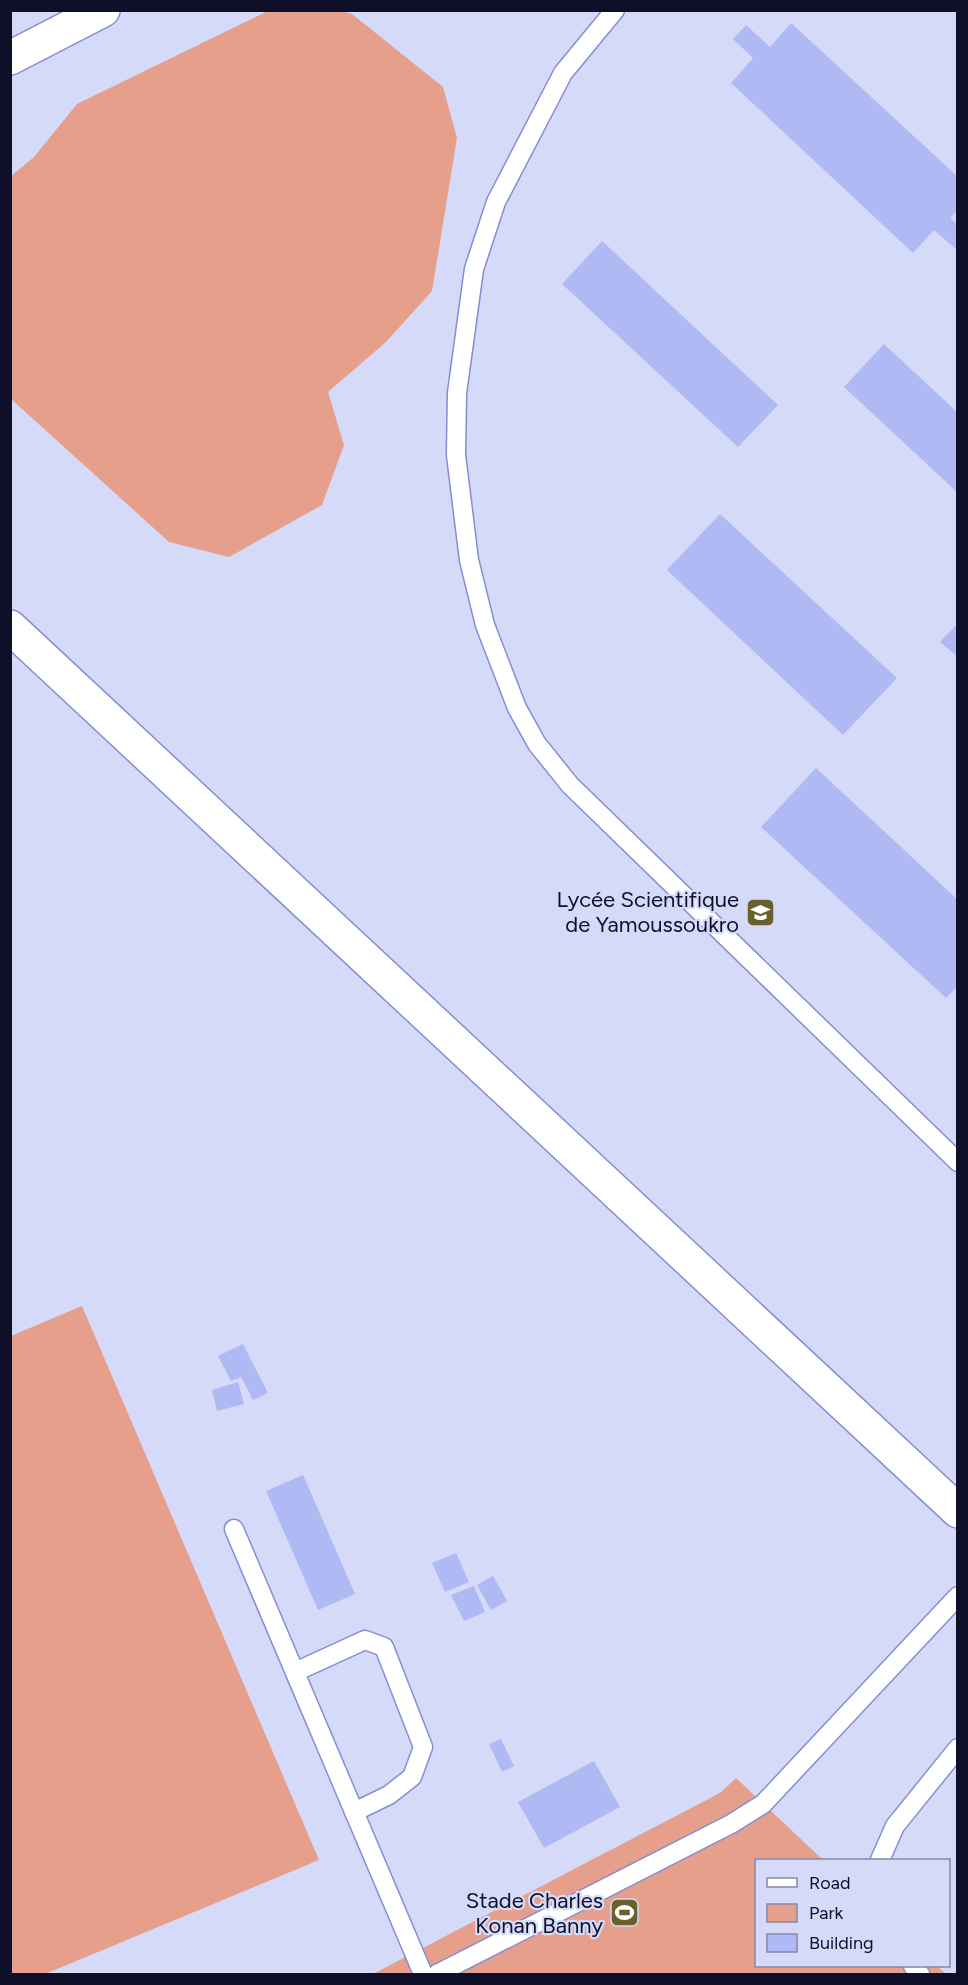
<svg xmlns="http://www.w3.org/2000/svg" width="968" height="1985" viewBox="0 0 968 1985" font-family="Figtree,sans-serif">
  <style>
    .green { fill: #e59f8a }
    .building { fill: #afb9f3 }
    .lines { fill: none; stroke-linecap: round; stroke-linejoin: round }
    .service-casing { stroke: #848ed3; stroke-width: 21 }
    .tertiary-casing { stroke: #848ed3; stroke-width: 36 }
    .service { stroke: #fff; stroke-width: 18 }
    .tertiary { stroke: #fff; stroke-width: 33 }
    .labels { text-anchor: middle; stroke-width: 4.5; stroke-linejoin: round; paint-order: stroke }
    .poi-label { font-size: 22px; fill: #0e0f29; stroke: #d4daf8; text-anchor: end }
  </style>
  <rect width="100%" height="100%" fill="#d4daf8"/>
  <g class="green">
    <path d="M341 11 352 14 443 87 457 138 432 291 386 342 328 392 344 445 322 505 229 557 169 542 11 399V176L34 157 77 104 268 11Z"/>
    <path d="M82 1306 319 1860 45 1974H11V1336Z"/>
    <path d="M736 1778 823 1860H756V1966H937L946 1974H373L720 1793Z"/>
  </g>
  <g class="building">
    <path d="M791 23 958 177V210L950 218 958 225V251L934 230 913 253 731 83 753 58 733 39 746 25 770 47Z"/>
    <path d="M602 241 778 405 738 447 562 284Z"/>
    <path d="M884 344 958 413V493L844 387Z"/>
    <path d="M720 514 897 678 843 735 667 570Z"/>
    <path d="M958 623V657L940 642Z"/>
    <path d="M816 768 958 900V986L946 998 761 827Z"/>
    <path d="M243 1344 268 1393 253 1400 241 1377 231 1381 218 1356Z"/>
    <path d="M238 1382 244 1404 217 1411 212 1390Z"/>
    <path d="M303 1475 355 1594 318 1610 266 1491Z"/>
    <path d="M456 1553 469 1582 445 1592 432 1563Z"/>
    <path d="M493 1576 507 1601 491 1610 477 1585Z"/>
    <path d="M474 1586 485 1612 464 1621 451 1595Z"/>
    <path d="M501 1739 514 1766 502 1772 489 1744Z"/>
    <path d="M594 1761 620 1807 544 1848 518 1802Z"/>
  </g>
  <g class="lines">
    <defs>
      <g id="service">
        <path d="M615 10 563 73 496 202 474 269 457 393 456 455 469 560 485 625 517 708 537 744 570 785 958 1162"/>
        <path d="M234 1529 423 1974"/>
        <path d="M295 1672 365 1640 384 1647 423 1747 412 1777 389 1795 354 1812"/>
        <path d="M880 1860 895 1826 958 1748"/>
        <path d="M913 1966 920 1974"/>
        <path d="M437 1974 731 1824 763 1804 958 1596"/>
      </g>
      <g id="tertiary">
        <path d="M10 58 103 10"/>
        <path d="M10 627 958 1511"/>
      </g>
    </defs>
    <use href="#service" class="service-casing"/>
    <use href="#tertiary" class="tertiary-casing"/>
    <use href="#service" class="service"/>
    <use href="#tertiary" class="tertiary"/>
  </g>
  <defs>
    <symbol id="school-square" viewBox="-11 -11 22 22"><rect x="-9" y="-9" width="18" height="18" rx="4" fill="#6b5f2c" stroke="#d4daf8"/><path d="M0-5L7-2L0 1L-7-2ZM-4 1L0 2.5L4 1V4Q0 6-4 4Z" fill="#fff"/></symbol>
    <symbol id="stadium-square" viewBox="-11 -11 22 22"><rect x="-9" y="-9" width="18" height="18" rx="4" fill="#6b5f2c" stroke="#d4daf8"/><path d="M0-5a6.5 5 0 1 0 0 10a6.5 5 0 1 0 0-10ZM-3.5-1.8h7v3.6h-7Z" fill="#fff"/></symbol>
  </defs>
  <g fill-rule="evenodd">
    <use href="#school-square" x="744" y="896" width="33" height="33"/>
    <use href="#stadium-square" x="608" y="1896" width="33" height="33"/>
  </g>
  <g class="labels">
    <g class="poi-label">
      <text x="739" y="907">Lycée Scientifique<tspan x="739" dy="25">de Yamoussoukro</tspan></text>
      <text x="603" y="1908">Stade Charles<tspan x="603" dy="25">Konan Banny</tspan></text>
    </g>
  </g>
  <rect width="968" height="1985" fill="none" stroke="#0e0f29" stroke-width="24"/>
  <rect x="755" y="1859" width="195" height="108" fill="#d4daf8" stroke="#8589a5" stroke-width="1.5"/>
  <rect x="767" y="1878" width="30" height="9" fill="#ffffff" stroke="#8589a5" stroke-width="1.5"/>
  <text x="809" y="1889" font-size="18" fill="#0e0f29">Road</text>
  <rect x="767" y="1904" width="30" height="18" fill="#e59f8a" stroke="#8589a5" stroke-width="1.5"/>
  <text x="809" y="1919" font-size="18" fill="#0e0f29">Park</text>
  <rect x="767" y="1934" width="30" height="18" fill="#afb9f3" stroke="#8589a5" stroke-width="1.5"/>
  <text x="809" y="1949" font-size="18" fill="#0e0f29">Building</text>
</svg>
